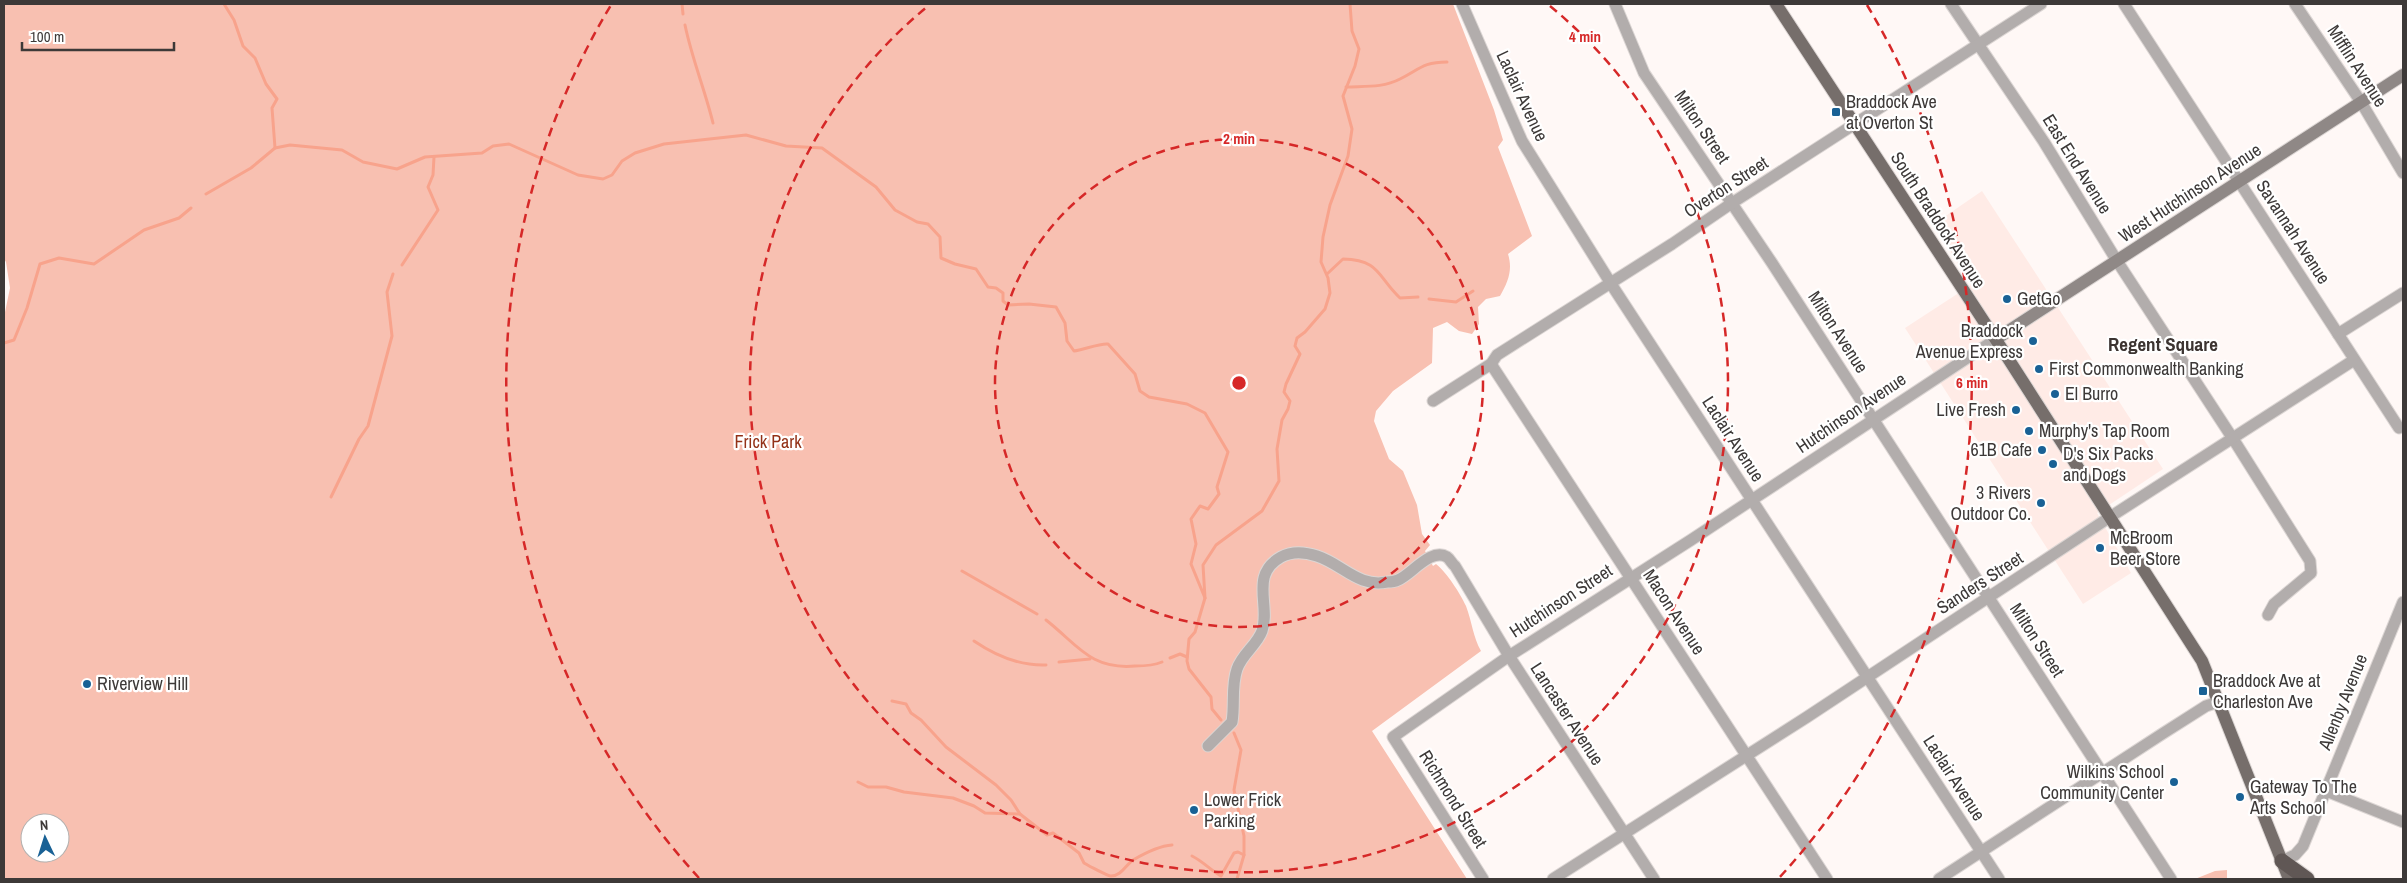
<svg xmlns="http://www.w3.org/2000/svg" width="2407" height="883" viewBox="0 0 2407 883" font-family="'Archivo Narrow',sans-serif">
  <style>
    .built { fill: #ffebe6 }
    .green { fill: #f8c0b1; fill-rule: evenodd }
    .lines { fill: none; stroke-linecap: round; stroke-linejoin: round }
    .stream { stroke: #f8a38c; stroke-width: 3 }
    .street-casing { stroke: #dcd6d4; stroke-width: 13 }
    .secondary-casing { stroke: #dcd6d4; stroke-width: 14 }
    .primary-casing { stroke: #dcd6d4; stroke-width: 14 }
    .highway-casing { stroke: #dcd6d4; stroke-width: 17 }
    .street { stroke: #b2adac; stroke-width: 11 }
    .secondary { stroke: #8f8886; stroke-width: 12 }
    .primary { stroke: #766e6b; stroke-width: 12 }
    .highway { stroke: #605755; stroke-width: 15 }
    .ring { fill: none; stroke: #d62828; stroke-width: 2.5; stroke-dasharray: 9 6 }
    .poi-dot { fill: #196195; stroke: #fff; stroke-width: 2 }
    .labels { text-anchor: middle; stroke-width: 4.5; stroke-linejoin: round; paint-order: stroke }
    .street-label { font-size: 18px; fill: #3d3938; stroke: #fff }
    .poi-label { font-size: 18px; fill: #3d3938; stroke: #fff; text-anchor: start }
    .park-label { font-size: 18px; fill: #933117; stroke: #fff }
    .neighbourhood-label { font-size: 19px; font-weight: bold; fill: #3c3431; stroke: #fff }
    .centre { fill: #d62828; stroke: #fff; stroke-width: 2.5 }
    .ring-label { font-size: 15px; text-anchor: middle; font-weight: bold; fill: #d62828; stroke: #fff; stroke-width: 4.5; stroke-linejoin: round; paint-order: stroke }
  </style>
  <rect width="100%" height="100%" fill="#fff8f6"/>
  <path class="built" d="M1982 191 2163 469 2097 513 2131 573 2083 604 1905 328 1971 285 1934 224Z"/>
  <g class="green">
    <path d="M4 4H1453L1494 110 1503 140 1498 147 1532 236 1508 254C1513 270 1508 282 1500 296L1486 299 1478 307 1479 324 1472 334 1459 331 1447 322 1433 328 1432 363 1393 391 1376 411 1374 421 1389 459 1403 471 1417 505 1422 534 1430 545 1425 551 1433 566 1436 564C1447 573 1460 593 1466 606 1472 622 1473 637 1481 651L1372 731 1467 879H4V317L10 288 6 262 4 259ZM30 823H60V853H30Z"/>
    <path d="M2227 870V879H2195L2215 871Z"/>
  </g>
  <g class="lines">
    <g class="stream">
      <path d="M224 4 234 20 243 46 255 58 266 84 277 99 272 108 275 148"/>
      <path d="M682 4 683 14"/>
      <path d="M685 25C692 59 705 90 713 123"/>
      <path d="M1346 87C1365 86 1383 88 1400 79 1420 69 1423 62 1447 62"/>
      <path d="M206 194 251 168 275 148 290 145 342 150 363 162 397 169 425 157 482 153 493 146 509 144 578 175 603 179 612 175 622 161 635 153 664 144 746 135 786 146 822 148 876 187 895 210 917 222 928 224 940 237 941 258 955 264 976 269 988 287 996 288 1003 293V301L1008 305 1029 304 1056 307 1065 323 1067 341 1074 351C1083 350 1100 343 1108 344L1135 374 1140 391 1149 397 1187 404 1205 413 1228 452 1217 487 1219 494 1208 509 1200 506 1191 519 1196 544 1191 564 1205 598"/>
      <path d="M402 265 438 210 428 187 433 175 434 157"/>
      <path d="M1327 274 1343 259C1380 260 1377 276 1400 298L1418 297"/>
      <path d="M1429 299 1456 302 1473 291"/>
      <path d="M4 343 14 340 27 308 40 264 59 258 94 264 144 230 179 218 191 208"/>
      <path d="M331 497 359 439 368 426 392 336 387 292 393 274"/>
      <path d="M962 571 1037 614"/>
      <path d="M1046 620C1077 644 1090 670 1135 666 1144 666 1153 666 1162 662"/>
      <path d="M974 641C996 656 1019 666 1046 665"/>
      <path d="M1170 658 1180 654 1187 657"/>
      <path d="M1059 662 1090 659"/>
      <path d="M892 701 906 704 911 713 921 720 946 747 996 785 1011 800 1020 814 1047 835 1053 833 1079 853 1084 863C1089 866 1108 876 1111 876 1121 876 1126 865 1133 860 1145 853 1158 846 1172 845"/>
      <path d="M1221 720 1212 709 1211 697 1189 669 1187 661 1189 639 1195 632 1205 598 1203 565 1216 545 1262 511 1279 481 1277 449 1282 420 1288 409 1290 401 1284 392 1286 384 1300 354 1295 346 1297 338 1305 332 1325 309 1330 293 1328 278 1321 262 1323 237 1330 205 1348 156 1352 129 1343 96 1355 66 1359 49 1352 31 1350 4"/>
      <path d="M1234 733 1241 750 1234 790 1244 836V855L1237 879"/>
      <path d="M858 782 868 787H886L904 792 953 798 974 806 985 813 1020 814"/>
      <path d="M1192 856C1204 862 1210 870 1221 876L1234 853 1238 852 1244 855"/>
    </g>
    <defs>
      <g id="street">
        <path d="M1462 4 1522 141 1615 290 1999 879"/>
        <path d="M1615 4 1644 73 1772 263 2171 879"/>
        <path d="M1951 4 2044 142 2117 261 2237 445 2310 561 2311 573 2274 604 2268 615"/>
        <path d="M2124 4 2399 428"/>
        <path d="M2295 4 2361 102 2403 173"/>
        <path d="M2338 334 2403 293"/>
        <path d="M1491 364 1827 879"/>
        <path d="M1433 401 1491 364 1497 355 1672 244 1732 203 2041 4"/>
        <path d="M1208 746 1232 722C1235 704 1231 686 1237 669 1242 654 1257 645 1262 631 1271 606 1249 575 1281 557 1292 551 1305 552 1317 556 1342 564 1359 588 1387 582 1390 582 1394 582 1398 580 1411 575 1431 547 1447 557 1450 559 1452 564 1455 566L1509 656 1654 879"/>
        <path d="M2326 791 2403 822"/>
        <path d="M2282 861 2295 855 2303 846 2403 602"/>
        <path d="M1483 879 1393 737 1509 656 1691 540 1996 339"/>
        <path d="M1553 879 1807 717 2110 517 2354 360"/>
        <path d="M1939 879 2162 734 2206 706 2218 702"/>
      </g>
      <path id="secondary" d="M1996 339 2403 75"/>
      <path id="primary" d="M1776 4 2002 349 2202 661 2289 879"/>
      <path id="highway" d="M2282 861 2307 879"/>
    </defs>
    <use href="#street" class="street-casing"/>
    <use href="#secondary" class="secondary-casing"/>
    <use href="#primary" class="primary-casing"/>
    <use href="#highway" class="highway-casing"/>
    <use href="#street" class="street"/>
    <use href="#secondary" class="secondary"/>
    <use href="#primary" class="primary"/>
    <use href="#highway" class="highway"/>
  </g>
  <g class="ring">
    <circle cx="1239" cy="383" r="244"/>
    <path d="M1550 6A489 489 0 1 1 928 6"/>
    <path d="M699 878A733 733 0 0 1 611 5M1867 5A733 733 0 0 1 1779 878"/>
  </g>
  <g class="poi-dot">
    <rect x="1831" y="107" width="10" height="10" rx="2.5"/>
    <circle cx="2007" cy="299" r="5"/>
    <circle cx="2033" cy="341" r="5"/>
    <circle cx="2039" cy="369" r="5"/>
    <circle cx="2055" cy="394" r="5"/>
    <circle cx="2016" cy="410" r="5"/>
    <circle cx="2029" cy="431" r="5"/>
    <circle cx="2042" cy="450" r="5"/>
    <circle cx="2053" cy="464" r="5"/>
    <circle cx="2041" cy="503" r="5"/>
    <circle cx="2100" cy="548" r="5"/>
    <circle cx="87" cy="684" r="5"/>
    <rect x="2198" y="686" width="10" height="10" rx="2.5"/>
    <circle cx="2174" cy="782" r="5"/>
    <circle cx="2240" cy="797" r="5"/>
    <circle cx="1194" cy="810" r="5"/>
  </g>
  <g class="labels">
    <g class="street-label">
      <text transform="translate(2357 66) rotate(57)" y="6">Mifflin Avenue</text>
      <text transform="translate(1522 96) rotate(65)" y="6">Laclair Avenue</text>
      <text transform="translate(1702 127) rotate(56)" y="6">Milton Street</text>
      <text transform="translate(2077 164) rotate(58)" y="6">East End Avenue</text>
      <text transform="translate(1726 187) rotate(-33)" y="6">Overton Street</text>
      <text transform="translate(2190 193) rotate(-33)" y="6">West Hutchinson Avenue</text>
      <text transform="translate(1938 220) rotate(57)" y="6">South Braddock Avenue</text>
      <text transform="translate(2293 232) rotate(57)" y="6">Savannah Avenue</text>
      <text transform="translate(1838 332) rotate(57)" y="6">Milton Avenue</text>
      <text transform="translate(1851 413) rotate(-34)" y="6">Hutchinson Avenue</text>
      <text transform="translate(1733 439) rotate(57)" y="6">Laclair Avenue</text>
      <text transform="translate(1980 583) rotate(-33)" y="6">Sanders Street</text>
      <text transform="translate(1561 601) rotate(-33)" y="6">Hutchinson Street</text>
      <text transform="translate(1674 612) rotate(57)" y="6">Macon Avenue</text>
      <text transform="translate(2037 640) rotate(57)" y="6">Milton Street</text>
      <text transform="translate(2343 702) rotate(-68)" y="6">Allenby Avenue</text>
      <text transform="translate(1567 714) rotate(57)" y="6">Lancaster Avenue</text>
      <text transform="translate(1954 778) rotate(57)" y="6">Laclair Avenue</text>
      <text transform="translate(1453 799) rotate(58)" y="6">Richmond Street</text>
    </g>
    <g class="poi-label">
      <text x="1846" y="108">Braddock Ave<tspan x="1846" dy="21">at Overton St</tspan></text>
      <text x="2017" y="305">GetGo</text>
      <text x="2023" y="337" text-anchor="end">Braddock<tspan x="2023" dy="21">Avenue Express</tspan></text>
      <text x="2049" y="375">First Commonwealth Banking</text>
      <text x="2065" y="400">El Burro</text>
      <text x="2006" y="416" text-anchor="end">Live Fresh</text>
      <text x="2039" y="437">Murphy's Tap Room</text>
      <text x="2032" y="456" text-anchor="end">61B Cafe</text>
      <text x="2063" y="460">D's Six Packs<tspan x="2063" dy="21">and Dogs</tspan></text>
      <text x="2031" y="499" text-anchor="end">3 Rivers<tspan x="2031" dy="21">Outdoor Co.</tspan></text>
      <text x="2110" y="544">McBroom<tspan x="2110" dy="21">Beer Store</tspan></text>
      <text x="2213" y="687">Braddock Ave at<tspan x="2213" dy="21">Charleston Ave</tspan></text>
      <text x="97" y="690">Riverview Hill</text>
      <text x="2164" y="778" text-anchor="end">Wilkins School<tspan x="2164" dy="21">Community Center</tspan></text>
      <text x="2250" y="793">Gateway To The<tspan x="2250" dy="21">Arts School</tspan></text>
      <text x="1204" y="806">Lower Frick<tspan x="1204" dy="21">Parking</tspan></text>
    </g>
    <g class="park-label">
      <text x="768" y="448">Frick Park</text>
    </g>
    <g class="neighbourhood-label">
      <text x="2163" y="351">Regent Square</text>
    </g>
  </g>
  <circle cx="1239" cy="383" r="8" class="centre"/>
  <g class="ring-label">
    <text x="1585" y="42">4 min</text>
    <text x="1239" y="144">2 min</text>
    <text x="1972" y="388">6 min</text>
  </g>
  <rect width="2407" height="883" fill="none" stroke="#3d3938" stroke-width="10"/>
  <g transform="translate(45 838) rotate(356)"><circle r="24" fill="#ffffff" stroke="#b1b0af"/>
  <path d="M0-4L9 19L0 12L-9 19Z" fill="#196195"/>
  <text y="-8" font-size="14" font-weight="bold" text-anchor="middle" fill="#3d3938">N</text>
  </g>
  <path d="M22 42v8h152v-8" fill="none" stroke="#3d3938" stroke-width="2.5"/>
  <text x="30" y="42" font-size="15" fill="#3d3938" stroke="#ffffff" stroke-width="4" paint-order="stroke">100 m</text>
</svg>
